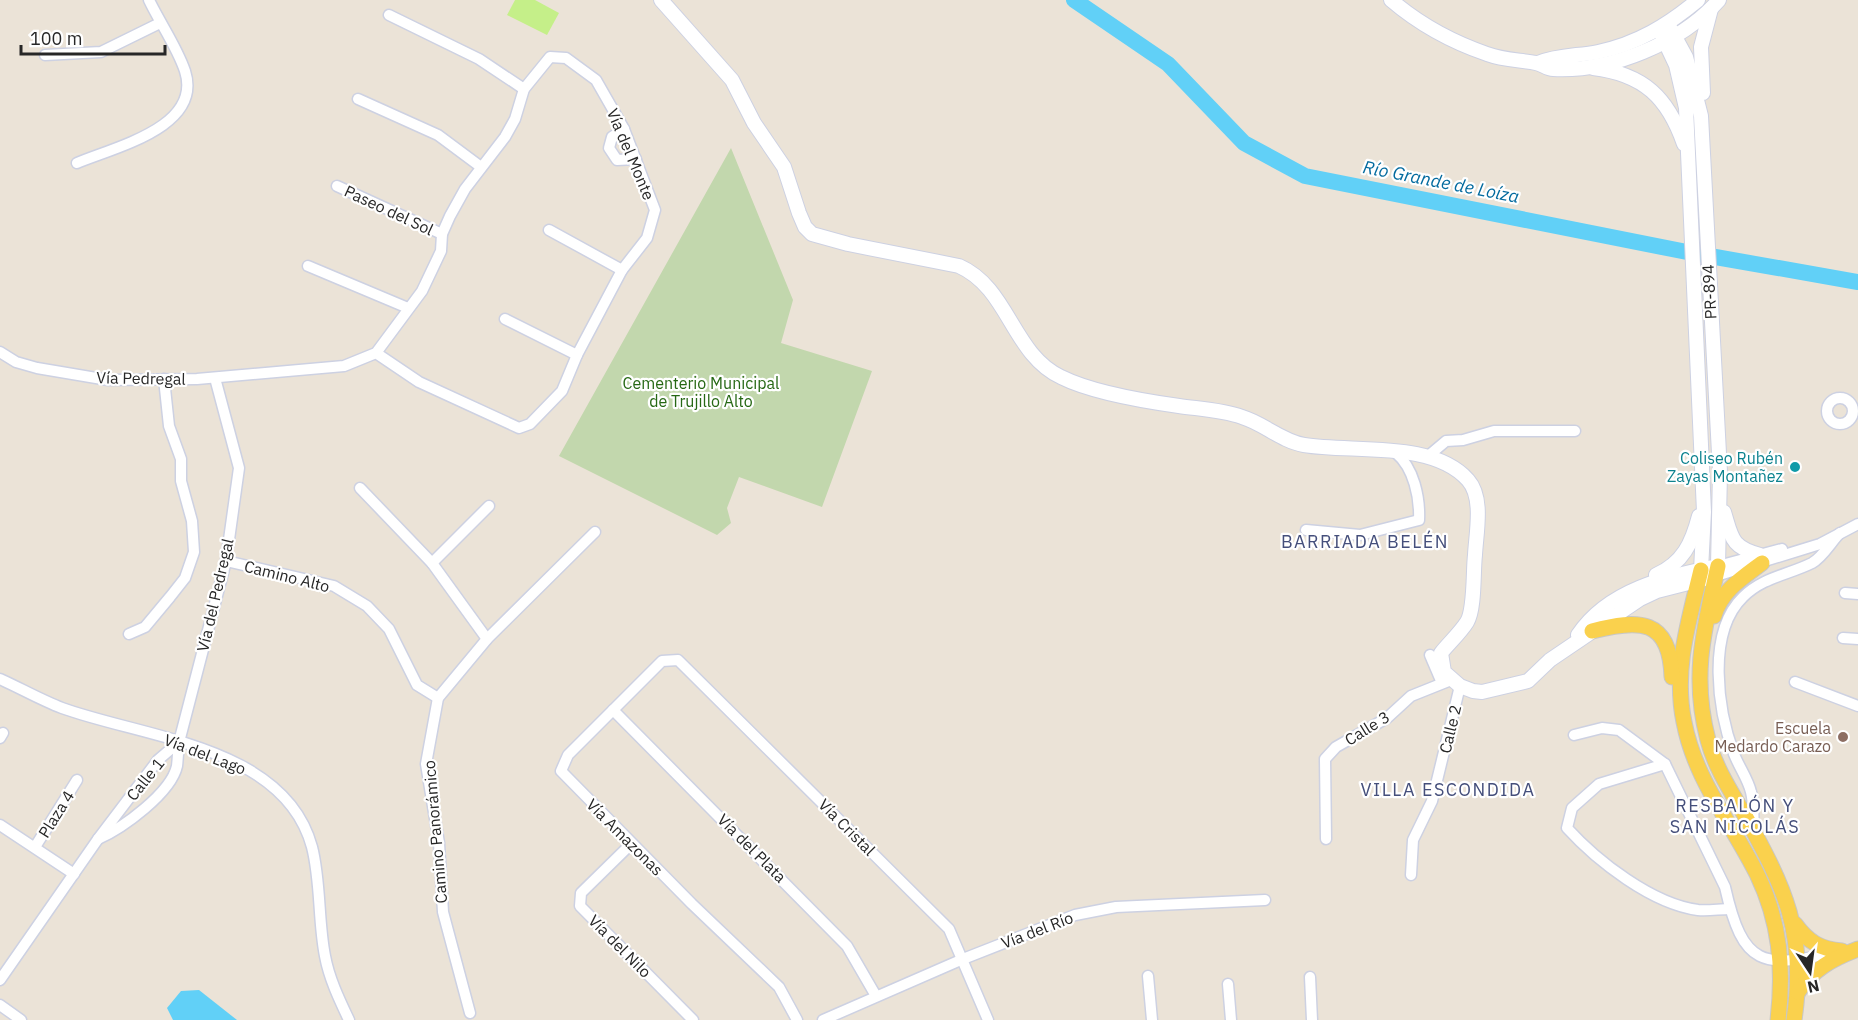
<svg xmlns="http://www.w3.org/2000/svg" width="1858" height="1020" viewBox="0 0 1858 1020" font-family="'IBM Plex Sans',sans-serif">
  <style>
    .cemetery { fill: #c2d7ad }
    .pitch { fill: #c5ef89 }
    .water { fill: #61d0f7 }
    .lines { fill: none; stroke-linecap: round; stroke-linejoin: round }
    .river { stroke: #61d0f7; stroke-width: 16 }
    .street-casing { stroke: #cdd1e2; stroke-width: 13 }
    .secondary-casing { stroke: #cdd1e2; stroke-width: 16 }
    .primary-casing { stroke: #c7c7c7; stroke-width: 17 }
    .street { stroke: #fff; stroke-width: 10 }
    .secondary { stroke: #fff; stroke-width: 14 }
    .primary { stroke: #fad14d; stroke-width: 15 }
    .culture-dot { fill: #0f9aa8; stroke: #fff; stroke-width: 2 }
    .education-dot { fill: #8d6e63; stroke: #fff; stroke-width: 2 }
    .labels { text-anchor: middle; stroke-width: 4.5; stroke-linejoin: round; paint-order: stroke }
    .street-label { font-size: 16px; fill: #272727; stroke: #fff }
    .park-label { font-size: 16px; fill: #266814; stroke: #fff }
    .culture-label { font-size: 16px; fill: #0d838f; stroke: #fff; text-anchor: end }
    .education-label { font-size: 16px; fill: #785e54; stroke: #fff; text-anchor: end }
    .water-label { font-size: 18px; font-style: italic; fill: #046b9f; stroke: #fff }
    .neighbourhood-label { font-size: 18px; letter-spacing: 1.5px; fill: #454f7b; stroke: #fff }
  </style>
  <rect width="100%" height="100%" fill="#ebe3d7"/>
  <path class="cemetery" d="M731 148 793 300 781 343 872 371 822 507 739 477 727 508 731 523 717 535 559 456Z"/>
  <path class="pitch" d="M515 0H535L559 13 547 35 507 15Z"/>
  <path class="water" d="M199 990 237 1020H173L167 1008 181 991Z"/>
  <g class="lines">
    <path class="river" d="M1074 0 1168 64 1244 143 1305 176 1687 252 1858 282"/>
    <defs>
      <g id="street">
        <path d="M389 15 479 59 524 89"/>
        <path d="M45 55 101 52 160 23"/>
        <path d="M358 99 438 135 481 167"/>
        <path d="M624 129 612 137 609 148 617 160 636 159"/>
        <path d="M77 163C115 147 203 127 185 71 177 47 160 23 149 0"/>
        <path d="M337 186 442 234"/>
        <path d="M549 230 622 270"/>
        <path d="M308 266 408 308"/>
        <path d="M505 319 577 355"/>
        <path d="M0 352 16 362 37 368 108 380 197 379 344 366 376 353 422 291 441 251 442 234 450 216 465 189 505 137 515 119 524 89 550 57 566 58 596 80 624 129 655 210 647 238 622 270 577 355 562 391 530 424 519 428 419 382 376 353"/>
        <circle cx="1840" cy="411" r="13"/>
        <path d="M1427 457 1446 441 1463 440 1494 431H1575"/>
        <path d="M360 488 432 563 487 639"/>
        <path d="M1306 530 1360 535 1419 520C1420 498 1414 468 1396 453"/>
        <path d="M226 561 334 586 367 606 389 629 417 685 438 698"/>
        <path d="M432 563 489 506"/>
        <path d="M1718 566 1782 549"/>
        <path d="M1716 576 1820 544 1858 524"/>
        <path d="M1845 593 1858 594"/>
        <path d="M129 634 145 627 170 597 185 578 194 552 192 521 181 481V459L169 426 164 379"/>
        <path d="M1843 638 1858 639"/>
        <path d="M1430 655 1442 683"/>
        <path d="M0 679C20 688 41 700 62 708 145 738 285 746 312 847 321 882 318 921 325 956 329 978 339 999 349 1020"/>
        <path d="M1795 682 1858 706"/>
        <path d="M613 710 847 946 876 996"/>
        <path d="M1574 735 1602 728 1619 730 1665 764 1725 887C1743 967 1762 969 1837 952"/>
        <path d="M0 738 3 733"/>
        <path d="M1665 764 1599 784 1572 808 1567 828C1597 861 1652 904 1698 910 1708 911 1720 909 1730 909"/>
        <path d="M0 825 74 874"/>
        <path d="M1754 828C1753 817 1754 803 1751 792 1748 779 1739 767 1734 754 1718 711 1706 633 1743 597 1763 577 1788 575 1812 563 1823 557 1831 542 1840 533"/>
        <path d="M98 839C123 828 171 793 177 766 178 758 178 749 179 742L226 561 239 468 215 378"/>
        <path d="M1326 839 1325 759 1336 747 1387 718 1411 696 1451 680"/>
        <path d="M631 844 581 893 580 906 693 1020"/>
        <path d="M35 847 77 780"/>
        <path d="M1411 875 1413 840 1432 801 1460 686"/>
        <path d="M1148 976 1152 1020"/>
        <path d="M1310 977 1312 1020"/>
        <path d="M0 980 98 839 158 760 179 742"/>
        <path d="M1228 984 1231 1020"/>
        <path d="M0 1005 21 1020"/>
        <path d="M470 1013 443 912 439 843 426 764 438 698 487 639 595 532"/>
        <path d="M797 1020 779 987 692 904 561 771 568 755 662 661 678 660 949 929 988 1020"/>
        <path d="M823 1020 963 959 1075 915 1116 907 1265 900"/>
      </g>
      <g id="secondary">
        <path d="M661 0 732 80 754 123 784 167 799 213 805 227 812 234 848 244 959 266C1009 288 1012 354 1061 377 1093 393 1143 401 1179 406 1200 409 1223 410 1242 417 1263 423 1281 441 1304 445 1352 453 1433 440 1468 480 1484 498 1476 533 1475 555 1473 571 1475 609 1467 622 1460 633 1449 643 1441 653L1444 672 1460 686 1473 691 1482 692 1528 681 1550 660 1640 599 1657 591 1716 576"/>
        <path d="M1391 0C1419 24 1452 42 1487 54 1503 60 1520 60 1536 63 1542 64 1547 69 1553 69 1611 72 1681 43 1719 0"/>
        <path d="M1659 29 1676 65 1686 108 1704 512 1701 570"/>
        <path d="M1538 63C1557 55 1578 56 1598 52 1637 44 1668 25 1698 0"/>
        <path d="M1593 68C1644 74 1668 98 1684 144"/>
        <path d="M1703 93 1701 47 1711 9"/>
        <path d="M1724 512C1732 538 1731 547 1760 555"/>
        <path d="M1656 575C1683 563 1692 543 1699 516"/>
        <path d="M1578 635C1609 589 1667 577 1718 566L1720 472 1701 116 1686 57 1668 24"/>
      </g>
      <g id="primary">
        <path d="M1718 566C1704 629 1691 676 1708 740 1715 767 1730 790 1744 814 1785 888 1807 933 1794 1020"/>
        <path d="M1701 570C1689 621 1673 669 1684 722 1695 780 1731 822 1757 874 1780 922 1784 967 1778 1020"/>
        <path d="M1714 616C1721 591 1742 578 1762 563"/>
        <path d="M1592 631C1639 619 1670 618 1672 677"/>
        <path d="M1795 924C1808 942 1820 949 1842 951"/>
        <path d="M1798 992C1813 969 1832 959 1858 949"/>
      </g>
    </defs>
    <use href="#street" class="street-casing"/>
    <use href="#secondary" class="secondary-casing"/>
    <use href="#primary" class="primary-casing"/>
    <use href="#street" class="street"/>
    <use href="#secondary" class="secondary"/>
    <use href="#primary" class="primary"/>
  </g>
  <circle class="culture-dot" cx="1795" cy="467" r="6"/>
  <circle class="education-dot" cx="1843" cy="737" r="6"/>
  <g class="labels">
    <g class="street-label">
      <text transform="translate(631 154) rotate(67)" y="6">Vía del Monte</text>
      <text transform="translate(389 210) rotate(25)" y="6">Paseo del Sol</text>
      <text transform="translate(1709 292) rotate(-93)" y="6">PR-894</text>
      <text transform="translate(141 378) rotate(1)" y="6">Vía Pedregal</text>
      <text transform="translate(287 576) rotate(14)" y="6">Camino Alto</text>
      <text transform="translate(215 595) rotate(-77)" y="6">Vía del Pedregal</text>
      <text transform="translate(1367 728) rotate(-32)" y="6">Calle 3</text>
      <text transform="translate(1450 729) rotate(-77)" y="6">Calle 2</text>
      <text transform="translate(205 754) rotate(21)" y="6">Vía del Lago</text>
      <text transform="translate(145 779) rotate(-51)" y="6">Calle 1</text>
      <text transform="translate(56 814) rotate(-58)" y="6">Plaza 4</text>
      <text transform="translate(847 827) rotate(45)" y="6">Vía Cristal</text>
      <text transform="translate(435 832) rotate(-95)" y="6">Camino Panorámico</text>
      <text transform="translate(625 837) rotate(45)" y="6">Vía Amazonas</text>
      <text transform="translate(752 848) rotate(45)" y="6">Vía del Plata</text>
      <text transform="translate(1037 930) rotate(-21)" y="6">Vía del Río</text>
      <text transform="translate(620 946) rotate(45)" y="6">Vía del Nilo</text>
    </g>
    <g class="park-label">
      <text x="701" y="389">Cementerio Municipal<tspan x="701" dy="18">de Trujillo Alto</tspan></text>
    </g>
    <g class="culture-label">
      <text x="1783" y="464">Coliseo Rubén<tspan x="1783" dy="18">Zayas Montañez</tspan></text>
    </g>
    <g class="education-label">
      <text x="1831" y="734">Escuela<tspan x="1831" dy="18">Medardo Carazo</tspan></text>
    </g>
    <g class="water-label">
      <text transform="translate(1441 182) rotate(11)" y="6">Río Grande de Loíza</text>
    </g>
    <g class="neighbourhood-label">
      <text x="1365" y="548">BARRIADA BELÉN</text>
      <text x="1448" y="796">VILLA ESCONDIDA</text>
      <text x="1735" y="812">RESBALÓN Y<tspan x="1735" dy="21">SAN NICOLÁS</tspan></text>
    </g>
  </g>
  <g transform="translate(1810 972) rotate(167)" stroke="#ffffff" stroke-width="4.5" paint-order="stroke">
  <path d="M0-4.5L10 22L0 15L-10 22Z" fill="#272727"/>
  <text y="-9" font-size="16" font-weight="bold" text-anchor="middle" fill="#272727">N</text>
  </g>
  <path d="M21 45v9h144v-9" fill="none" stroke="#272727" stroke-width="3"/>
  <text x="30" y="45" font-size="18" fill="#272727" stroke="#ffffff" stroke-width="4.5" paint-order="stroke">100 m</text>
</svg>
